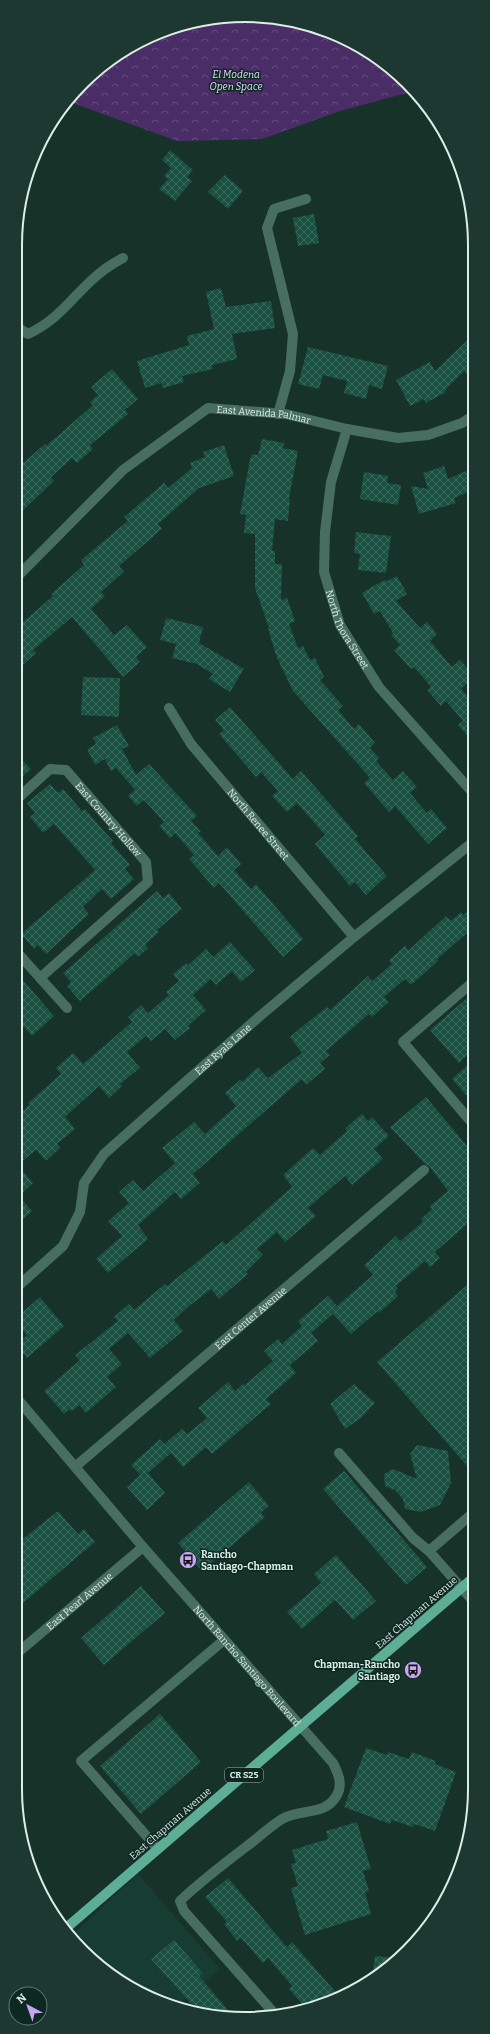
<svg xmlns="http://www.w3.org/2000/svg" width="490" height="2034" viewBox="0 0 490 2034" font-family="Bitter,serif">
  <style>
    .built { fill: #173c31 }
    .park { fill: url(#park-crowns) }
    .building { fill: url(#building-cross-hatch) }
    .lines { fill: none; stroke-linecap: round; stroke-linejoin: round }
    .minor { stroke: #486d61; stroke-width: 10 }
    .major { stroke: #5dae95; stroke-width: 10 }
    .labels { text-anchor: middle; stroke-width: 3; stroke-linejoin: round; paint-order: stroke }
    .shield { fill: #0c2820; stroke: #9eb2ab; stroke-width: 1 }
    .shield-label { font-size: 9px; font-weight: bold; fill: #ddede7 }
    .park-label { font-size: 10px; font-style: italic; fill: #e8d8fe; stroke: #0c2820 }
    .street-label { font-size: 10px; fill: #ddede7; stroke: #0c2820 }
    .poi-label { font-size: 10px; font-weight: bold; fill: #ddede7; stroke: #0c2820; text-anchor: start }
    .rim { fill: none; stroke: #ddede7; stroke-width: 2 }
  </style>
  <defs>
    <pattern id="park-crowns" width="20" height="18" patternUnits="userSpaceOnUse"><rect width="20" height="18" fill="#4a2d66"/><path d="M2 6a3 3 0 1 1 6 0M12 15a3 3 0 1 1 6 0" fill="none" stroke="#644c7c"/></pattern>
    <pattern id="building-cross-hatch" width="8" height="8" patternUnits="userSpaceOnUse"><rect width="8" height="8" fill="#195041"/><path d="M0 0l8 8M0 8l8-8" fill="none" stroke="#3a6a5c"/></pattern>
  </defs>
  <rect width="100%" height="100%" fill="#163229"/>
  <path class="built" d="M138 1874 220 1969 178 2005 143 1995 70 1937Z"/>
  <path class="park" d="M275 17 347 39 408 83 414 91 340 111 262 139 177 141 70 102 105 62 186 23Z"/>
  <g class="building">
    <path d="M170 150 193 170 187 177 192 181 175 201 159 189 168 179 164 176 171 168 162 160Z"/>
    <path d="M225 175 243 191 228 209 208 192Z"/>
    <path d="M314 214 319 243 298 246 293 218Z"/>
    <path d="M221 288 226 307 271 301 275 328 232 334 237 359 212 365 213 369 182 376 184 382 163 388 161 383 145 388 137 361 189 345 187 336 214 329 206 292Z"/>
    <path d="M473 335V381L464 371 445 390 446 392 426 403 424 399 410 406 396 380 430 362 435 371Z"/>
    <path d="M308 347 388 366 382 389 369 385 366 399 344 393 347 381 323 375 319 389 298 384Z"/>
    <path d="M112 369 138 399 125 410 128 414 90 445 93 449 77 463 72 458 51 477 54 481 17 516V468L45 444 46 446 93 405 90 402 98 395 91 387Z"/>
    <path d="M262 439 284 443 283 448 298 451 289 498 290 499 288 521 275 519 272 551H275V564H282L281 600 287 598 295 621 289 624 298 648 303 646 310 660 315 658 324 677 320 680 343 706 338 710 354 729 359 724 375 743 370 748 379 758 376 761 393 780 403 771 417 787 410 793 427 813 431 809 447 828 428 844 395 806 389 812 364 783 370 778 293 691 277 658 268 629 269 628 255 588V534L244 533 246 515 240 514 250 459 252 454 258 455Z"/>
    <path d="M224 445 234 476 199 488 158 524 162 529 119 566 124 572 101 592 105 596 91 609 114 635 127 625 147 647 136 657 140 662 123 677 72 617 33 650 36 653 16 671V628L53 596 51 594 84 565 81 560 128 521 124 517 164 483 168 488 192 468 190 463 205 457 203 452Z"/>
    <path d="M444 466 448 479 473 468V490L454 498 456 503 419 514 411 486 428 489 423 473Z"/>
    <path d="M364 472 388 476 387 483 401 485 398 505 360 499Z"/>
    <path d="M356 532 391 536 386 573 358 570 360 554 354 553Z"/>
    <path d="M397 576 407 594 396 601 420 628 427 622 437 634 430 641 452 667 460 660 473 674 469 677 471 680 461 689 473 702V742L458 725 463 721 446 701 441 706 427 690 431 687 414 667 411 669 394 650 400 645 391 635 393 633 380 611 374 614 362 593 386 579 385 582Z"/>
    <path d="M166 618 203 627 199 643 244 669 230 692 209 679 213 674 197 664 172 658 176 644 160 640Z"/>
    <path d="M83 677 120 678 119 717 81 715Z"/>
    <path d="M230 707 293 779 301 771 358 836 355 839 387 876 366 895 355 882 350 886 315 844 325 835 297 803 287 812 272 796 278 791 261 772 256 777 219 734 224 730 215 720Z"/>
    <path d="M117 725 129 746 122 749 136 775 149 764 197 816 191 821 201 831 198 833 218 856 227 847 241 864 234 870 251 889 256 884 303 939 283 957 219 883 214 888 189 859 194 855 175 833 170 838 159 826 164 822 144 800 137 806 128 796 135 790 116 768 111 771 105 759 95 765 87 749 96 744 93 738Z"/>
    <path d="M16 753 31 769 16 782Z"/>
    <path d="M50 784 58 793 63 789 82 811 85 809 103 830 113 841 111 843 130 865 125 869 134 879 111 899 102 889 83 907 89 914 46 954 38 945 34 949 21 934 95 870 54 824 43 833 30 817 35 813 27 803Z"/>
    <path d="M157 891 163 898 169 893 182 909 157 930 159 932 145 945 148 948 138 957 135 953 80 1001 67 986 71 982 63 973Z"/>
    <path d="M473 907V928L437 959 438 961 411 985 405 979 384 997 389 1002 372 1017 369 1014 326 1051 330 1055 320 1063 325 1069 306 1085 302 1079 193 1174 200 1183 181 1199 175 1192 138 1225 148 1239 108 1273 96 1259 122 1236 108 1221 129 1203 119 1192 133 1180 143 1191 175 1163 162 1148 194 1122 205 1134 236 1106 225 1093 240 1080 242 1082 258 1067 268 1078 302 1053 290 1037 304 1025 327 1007 330 1010 368 976 372 981 392 964 389 960 405 946 409 950 446 916 451 921 461 912 463 915Z"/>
    <path d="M230 942 255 970 241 982 232 971 216 985 211 979 193 995 206 1010 188 1026 190 1028 175 1040 165 1029 151 1041 146 1036 127 1052 140 1068 120 1084 122 1086 109 1098 99 1086 65 1117 75 1129 57 1144 60 1148 46 1161 36 1150 21 1162 16 1155V1117L29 1105 28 1103 61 1074 56 1068 73 1053 83 1064 132 1022 128 1017 141 1005 148 1013 169 995 166 992 179 981 173 974 186 963 188 965 206 949 213 957Z"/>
    <path d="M16 972 54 1016 32 1036 24 1027 21 1029 16 1022Z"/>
    <path d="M473 993V1049L459 1063 430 1030Z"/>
    <path d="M473 1060V1103L452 1079Z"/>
    <path d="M426 1097 473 1153V1219L435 1252 440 1258 430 1267 425 1261 396 1286 398 1289 395 1292 398 1296 379 1313 378 1311 351 1334 333 1314 311 1333 318 1341 290 1365 296 1373 266 1399 271 1404 212 1454 206 1447 183 1467 171 1453 148 1473 165 1493 147 1510 127 1487 140 1475 131 1465 160 1439 164 1444 182 1429 187 1434 207 1418 198 1408 228 1382 235 1391 243 1384 245 1385 273 1361 264 1351 278 1339 282 1344 302 1326 298 1321 328 1296 337 1306 373 1275 364 1265 396 1236 400 1241 423 1222 421 1219 432 1209 430 1206 448 1191 429 1166 425 1164 390 1127Z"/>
    <path d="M362 1114 368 1121 372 1117 389 1136 374 1149 383 1159 352 1185 345 1176 308 1208 316 1216 285 1242 277 1232 257 1249 263 1255 246 1272 248 1274 219 1299 211 1289 188 1307 174 1320 183 1331 150 1358 128 1333 109 1349 122 1364 107 1377 116 1387 86 1413 79 1405 72 1411 70 1409 64 1414 44 1391 80 1360 75 1355 118 1321 114 1317 129 1304 134 1310 165 1284 167 1286 223 1241 226 1245 292 1187 283 1175 313 1148 320 1155 347 1131 345 1128Z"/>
    <path d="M16 1163 33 1183 19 1196 32 1211 16 1226Z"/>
    <path d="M473 1280V1473L377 1362Z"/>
    <path d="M40 1297 64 1326 27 1358 16 1345 27 1335 16 1322V1318Z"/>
    <path d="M354 1384 375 1403 361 1418 345 1429 330 1404Z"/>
    <path d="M417 1445 448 1451 451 1483 440 1505 421 1512 405 1509 403 1499 395 1490 385 1486 384 1474 393 1469 417 1479 410 1454Z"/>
    <path d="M344 1471 427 1567 406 1585 323 1489Z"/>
    <path d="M249 1482 269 1506 261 1513 265 1517 202 1571 178 1543Z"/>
    <path d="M58 1511 78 1534 84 1529 95 1542 23 1603 21 1602 15 1596V1557L21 1552 15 1545Z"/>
    <path d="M336 1555 376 1601 353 1620 335 1600 302 1629 287 1612 321 1583 314 1574Z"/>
    <path d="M141 1586 165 1613 104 1665 81 1638Z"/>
    <path d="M160 1714 201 1762 141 1814 100 1766Z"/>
    <path d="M366 1748 387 1755 388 1752 409 1759 412 1752 436 1761 435 1764 456 1772 435 1831 414 1824 413 1827 392 1820 390 1824 344 1807Z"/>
    <path d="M357 1822 371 1869 363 1871 369 1891 365 1892 371 1914 305 1935 291 1888 298 1886 291 1864 296 1863 292 1850 328 1839 326 1831Z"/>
    <path d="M228 1878 287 1947 292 1942 339 1996 319 2007 311 2008 306 2002 303 2005 289 1989 292 1986 268 1958 263 1963 241 1938 237 1941 224 1924 227 1922 205 1897Z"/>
    <path d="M174 1940 203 1973 199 1976 235 2018H230L196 2009 151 1959Z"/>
    <path d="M375 1956 396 1958 385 1971 372 1978Z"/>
  </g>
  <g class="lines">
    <g class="minor">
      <path d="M17 327 28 334C63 318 76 290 105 269 111 265 117 261 123 258"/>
      <path d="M278 414 290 371 293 334 267 228 274 209 306 199"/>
      <path id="s1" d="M347 429 331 482 325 532 324 572 340 625 379 687 473 793"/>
      <path id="s2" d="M17 577 123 470 208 408 286 414 347 429 398 438 428 435 462 423 473 416"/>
      <path id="s3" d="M169 708 191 744 354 937"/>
      <path id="s4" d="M16 800 50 769 66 770 146 862 148 882 40 978"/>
      <path d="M16 951 67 1008"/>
      <path d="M473 1124 403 1042 473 982"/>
      <path id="s5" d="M16 1288 63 1246 80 1212 84 1183 104 1154 260 1016 354 937 473 842"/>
      <path id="s6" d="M15 1396 143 1547 333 1763C338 1773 343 1784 337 1795 325 1817 300 1808 282 1819 271 1826 261 1835 251 1843 226 1862 202 1880 180 1901L184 1911 274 2013"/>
      <path d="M339 1453 413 1538 429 1551 473 1601"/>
      <path id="s7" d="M76 1466 424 1170"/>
      <path d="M429 1551 473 1513"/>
      <path id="s8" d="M15 1655 143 1547"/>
      <path d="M158 1849 81 1761 224 1640"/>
    </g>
    <path class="major" d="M65 1929 473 1578"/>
  </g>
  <defs>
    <symbol id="bus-disc" viewBox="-11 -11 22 22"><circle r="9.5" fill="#c7a6ef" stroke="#0c2820"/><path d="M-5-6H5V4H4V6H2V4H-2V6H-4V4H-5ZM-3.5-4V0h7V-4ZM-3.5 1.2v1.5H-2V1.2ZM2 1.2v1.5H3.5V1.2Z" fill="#111"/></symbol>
  </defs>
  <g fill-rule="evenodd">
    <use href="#bus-disc" x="178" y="1550" width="20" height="20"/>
    <use href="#bus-disc" x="403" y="1660" width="20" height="20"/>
  </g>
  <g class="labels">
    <rect class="shield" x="225" y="1768" width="38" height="14" rx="3"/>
    <g class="shield-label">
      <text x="244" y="1778">CR S25</text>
    </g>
    <g class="park-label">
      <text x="236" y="78">El Modena<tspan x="236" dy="12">Open Space</tspan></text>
    </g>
    <g class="street-label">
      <text dy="4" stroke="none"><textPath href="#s2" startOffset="312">East Avenida Palmar</textPath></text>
      <text dy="4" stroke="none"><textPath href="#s1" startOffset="208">North Thora Street</textPath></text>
      <text dy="4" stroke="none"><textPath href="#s4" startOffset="127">East Country Hollow</textPath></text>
      <text dy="4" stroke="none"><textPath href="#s3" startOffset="147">North Renee Street</textPath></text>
      <text dy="4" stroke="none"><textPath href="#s5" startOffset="324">East Ryals Lane</textPath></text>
      <text dy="4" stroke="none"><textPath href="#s7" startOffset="229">East Center Avenue</textPath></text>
      <text dy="4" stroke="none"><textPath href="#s8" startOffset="84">East Pearl Avenue</textPath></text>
      <text transform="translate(416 1612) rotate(-41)" y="4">East Chapman Avenue</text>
      <text dy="4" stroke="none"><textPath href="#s6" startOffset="356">North Rancho Santiago Boulevard</textPath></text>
      <text transform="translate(170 1823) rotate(-41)" y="4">East Chapman Avenue</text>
    </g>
    <g class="poi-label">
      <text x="201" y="1558">Rancho<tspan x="201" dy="12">Santiago-Chapman</tspan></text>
      <text x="400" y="1668" text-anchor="end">Chapman-Rancho<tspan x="400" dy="12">Santiago</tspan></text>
    </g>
  </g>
  <path d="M0 0H490V2034H0ZM245 22H245A223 223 0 0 1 468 245V1789A223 223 0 0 1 245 2012H245A223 223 0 0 1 22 1789V245A223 223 0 0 1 245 22Z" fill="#1d3830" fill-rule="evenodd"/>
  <path class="rim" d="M245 22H245A223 223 0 0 1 468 245V1789A223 223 0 0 1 245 2012H245A223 223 0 0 1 22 1789V245A223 223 0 0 1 245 22Z"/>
  <g transform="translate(28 2006) rotate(319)"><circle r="19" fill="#0c2820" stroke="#607770"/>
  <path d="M0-3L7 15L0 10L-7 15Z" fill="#c7a6ef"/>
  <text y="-6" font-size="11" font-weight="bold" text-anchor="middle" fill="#ddede7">N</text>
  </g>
</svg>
